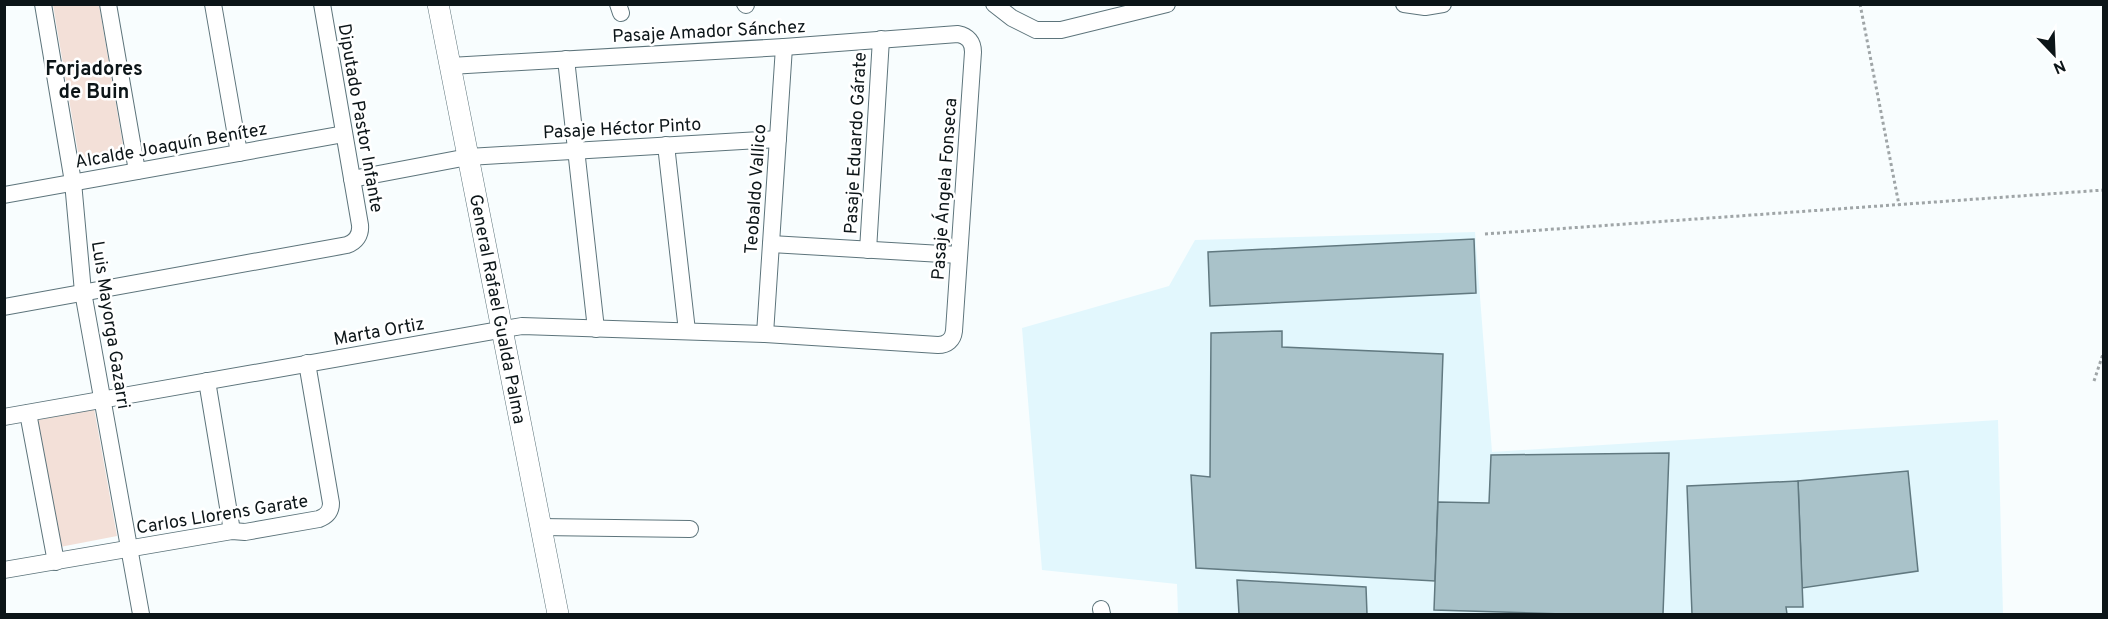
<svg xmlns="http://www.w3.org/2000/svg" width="2108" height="619" viewBox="0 0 2108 619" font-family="Overpass,sans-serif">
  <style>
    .built { fill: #e2f7fd }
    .green { fill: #f3e0d8 }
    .building { fill: #a9c2c9; stroke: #617980; stroke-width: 1.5 }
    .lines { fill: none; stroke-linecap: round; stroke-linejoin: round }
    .minor-casing { stroke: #5d747b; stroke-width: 18 }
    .major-casing { stroke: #5d747b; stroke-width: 22 }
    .path { stroke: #9fa5a7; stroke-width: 3; stroke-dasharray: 3 3; stroke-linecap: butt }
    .minor { stroke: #fff; stroke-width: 16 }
    .major { stroke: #fff; stroke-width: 21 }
    .labels { text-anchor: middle; stroke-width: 5; stroke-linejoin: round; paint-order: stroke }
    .street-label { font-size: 18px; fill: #0c1518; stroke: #fff }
    .neighbourhood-label { font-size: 20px; font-weight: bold; fill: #0c1518; stroke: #fff }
  </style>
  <rect width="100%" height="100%" fill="#f8fdfe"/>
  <path class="built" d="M1475 232 1492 452 1998 420 2003 614H1178L1177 584 1042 570 1022 328 1169 286 1195 240Z"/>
  <g class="green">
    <path d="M53 5H99L125 157 80 164Z"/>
    <path d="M94 408 117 536 60 547 38 420Z"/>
  </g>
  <g class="building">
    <path d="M1474 239 1476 293 1210 306 1208 252Z"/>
    <path d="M1282 331V347L1443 354 1435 581 1196 568 1191 475 1210 477 1211 333Z"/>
    <path d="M1669 453 1663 614H1563L1434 610 1438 502 1489 503 1491 455Z"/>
    <path d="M1908 471 1918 571 1802 588 1798 481Z"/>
    <path d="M1798 481 1803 607H1786L1787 614H1692L1687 486Z"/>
    <path d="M1237 580 1366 587 1367 614H1239Z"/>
  </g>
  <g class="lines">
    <defs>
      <g id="minor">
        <path d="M43 4 73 182 83 292 141 614"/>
        <path d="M108 4 137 171"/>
        <path d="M213 4 239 153"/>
        <path d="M618 4 621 13"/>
        <path d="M745 4 746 5"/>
        <path d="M994 4 1012 18 1036 30H1061L1167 4"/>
        <path d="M1404 4 1425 7 1443 4"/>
        <path d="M566 59 596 329"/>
        <path d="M666 145 687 331"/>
        <path d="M352 179 468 157 778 139"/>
        <path d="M4 195 344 134"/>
        <path d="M771 244 959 255"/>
        <path d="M868 250 881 39"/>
        <path d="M4 307 347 245C356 242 361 235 360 225L322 4"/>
        <path d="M765 334 784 47"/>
        <path d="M207 381 232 531"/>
        <path d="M28 413 56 562"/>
        <path d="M4 417 522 326 765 334 938 345C947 345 953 340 954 331L973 52C973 42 968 36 958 34L784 47 450 66"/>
        <path d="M540 527 690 529"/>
        <path d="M4 570 232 531 245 532 319 519C327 516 331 511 331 503L307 363"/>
        <path d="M1101 609 1102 614"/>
      </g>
      <path id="major" d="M438 4 558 614"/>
    </defs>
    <use href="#minor" class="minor-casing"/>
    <use href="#major" class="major-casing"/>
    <g class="path">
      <path d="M1860 4 1899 205"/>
      <path d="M1485 234 2104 190"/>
      <path d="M2094 381 2104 351"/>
    </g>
    <use href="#minor" class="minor"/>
    <use href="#major" class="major"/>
  </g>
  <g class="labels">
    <g class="street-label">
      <text transform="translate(709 31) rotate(-3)" y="6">Pasaje Amador Sánchez</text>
      <text transform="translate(361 118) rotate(80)" y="6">Diputado Pastor Infante</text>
      <text transform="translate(622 128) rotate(-3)" y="6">Pasaje Héctor Pinto</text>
      <text transform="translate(855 143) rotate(-87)" y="6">Pasaje Eduardo Gárate</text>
      <text transform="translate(171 145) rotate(-10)" y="6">Alcalde Joaquín Benítez</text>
      <text transform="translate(755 189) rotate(-86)" y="6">Teobaldo Vallico</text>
      <text transform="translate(944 189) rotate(-86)" y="6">Pasaje Ángela Fonseca</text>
      <text transform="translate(498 309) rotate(79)" y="6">General Rafael Gualda Palma</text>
      <text transform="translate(111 325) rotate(81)" y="6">Luis Mayorga Gazarri</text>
      <text transform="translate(379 331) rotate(-10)" y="6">Marta Ortiz</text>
      <text transform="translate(222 514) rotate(-9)" y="6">Carlos Llorens Garate</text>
    </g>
    <g class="neighbourhood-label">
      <text x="94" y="75">Forjadores<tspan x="94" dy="23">de Buin</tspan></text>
    </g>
  </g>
  <rect width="2108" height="619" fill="none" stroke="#0c1518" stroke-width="12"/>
  <g transform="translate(2054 54) rotate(157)" stroke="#ffffff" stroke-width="4.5" paint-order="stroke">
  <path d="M0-4.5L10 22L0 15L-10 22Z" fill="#0c1518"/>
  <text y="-9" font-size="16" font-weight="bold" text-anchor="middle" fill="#0c1518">N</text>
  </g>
</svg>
